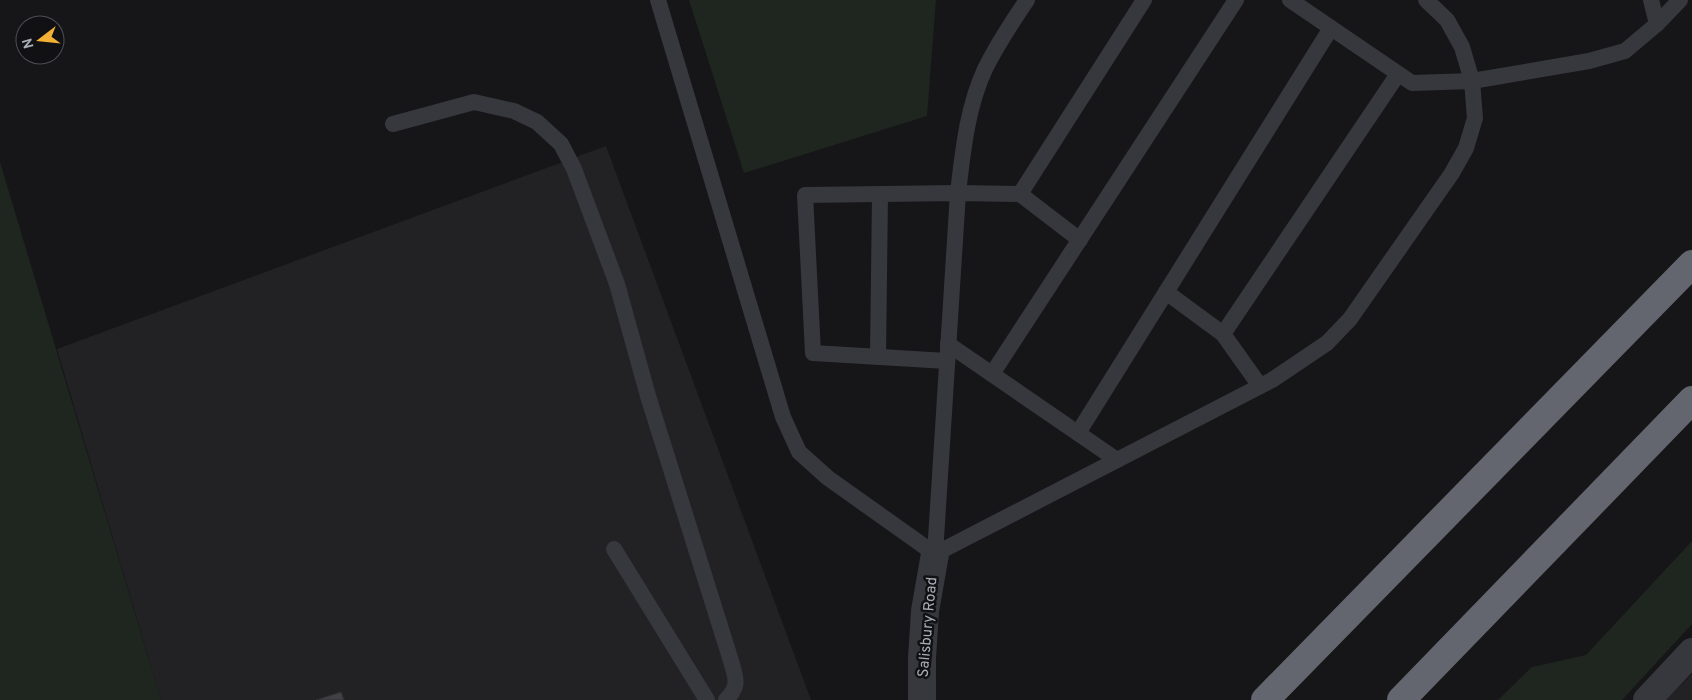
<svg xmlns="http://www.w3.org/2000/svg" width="1692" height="700" viewBox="0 0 1692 700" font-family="Overpass,sans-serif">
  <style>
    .built { fill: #222225 }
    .green { fill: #1e261f }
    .building { fill: #404145; stroke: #303034 }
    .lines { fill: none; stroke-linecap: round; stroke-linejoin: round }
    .service { stroke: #37383d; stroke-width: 16 }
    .minor { stroke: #37383d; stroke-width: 28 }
    .motorway { stroke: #63666e; stroke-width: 28 }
    .labels { text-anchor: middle; stroke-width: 5; stroke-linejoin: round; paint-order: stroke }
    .street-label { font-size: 15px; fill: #a8adb8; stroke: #111113 }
  </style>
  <rect width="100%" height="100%" fill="#161618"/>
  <g class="built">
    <path d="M606 146 811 700H161L57 349Z"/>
    <path d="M1692 674V700H1666Z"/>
  </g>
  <g class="green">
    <path d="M689 0H936L927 116 744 173Z"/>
    <path d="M0 162 161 700H0Z"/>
    <path d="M1692 541V624L1622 700H1498L1532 667 1586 655Z"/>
  </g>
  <path class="building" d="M341 692 344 700H316Z"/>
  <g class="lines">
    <g class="service">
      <path d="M658 0 783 417 799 452 828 478 935 554"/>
      <path d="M1290 0 1412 83 1472 81 1589 61 1625 51 1657 24 1680 0"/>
      <path d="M1651 0 1657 24"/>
      <path d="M393 124 474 102 514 111 537 122 561 144 574 169 617 284 648 396 731 661C736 679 740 685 726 700"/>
      <path d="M1020 194 1144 0"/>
      <path d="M1166 292 1223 334 1260 386"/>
      <path d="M1223 334 1398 74"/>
      <path d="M948 344 1117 460"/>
      <path d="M878 357 880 194"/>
      <path d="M947 361 813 353 805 195 958 193 1020 194 1080 240"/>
      <path d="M992 374 1236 0"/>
      <path d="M1078 433 1331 28"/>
      <path d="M614 549 707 700"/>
      <path d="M935 554 1272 380 1327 343 1350 319 1452 173 1466 148 1475 118 1472 81 1462 47 1447 20 1426 0"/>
      <path d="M935 554 958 193C963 151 967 108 985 69 997 45 1012 22 1027 0"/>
    </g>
    <g class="minor">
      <path d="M922 700V658L925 611 935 554"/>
      <path d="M1647 700 1692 652"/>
    </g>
    <g class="motorway">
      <path d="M1265 700 1692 264"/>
      <path d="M1401 700 1692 400"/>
    </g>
  </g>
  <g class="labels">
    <g class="street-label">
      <text transform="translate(927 627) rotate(-85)" y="5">Salisbury Road</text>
    </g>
  </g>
  <g transform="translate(40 40) rotate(254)"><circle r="24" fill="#111113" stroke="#4d4f55"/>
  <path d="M0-4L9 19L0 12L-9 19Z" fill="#f2b134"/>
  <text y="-8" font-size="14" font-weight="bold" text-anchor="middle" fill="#a8adb8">N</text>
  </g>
</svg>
